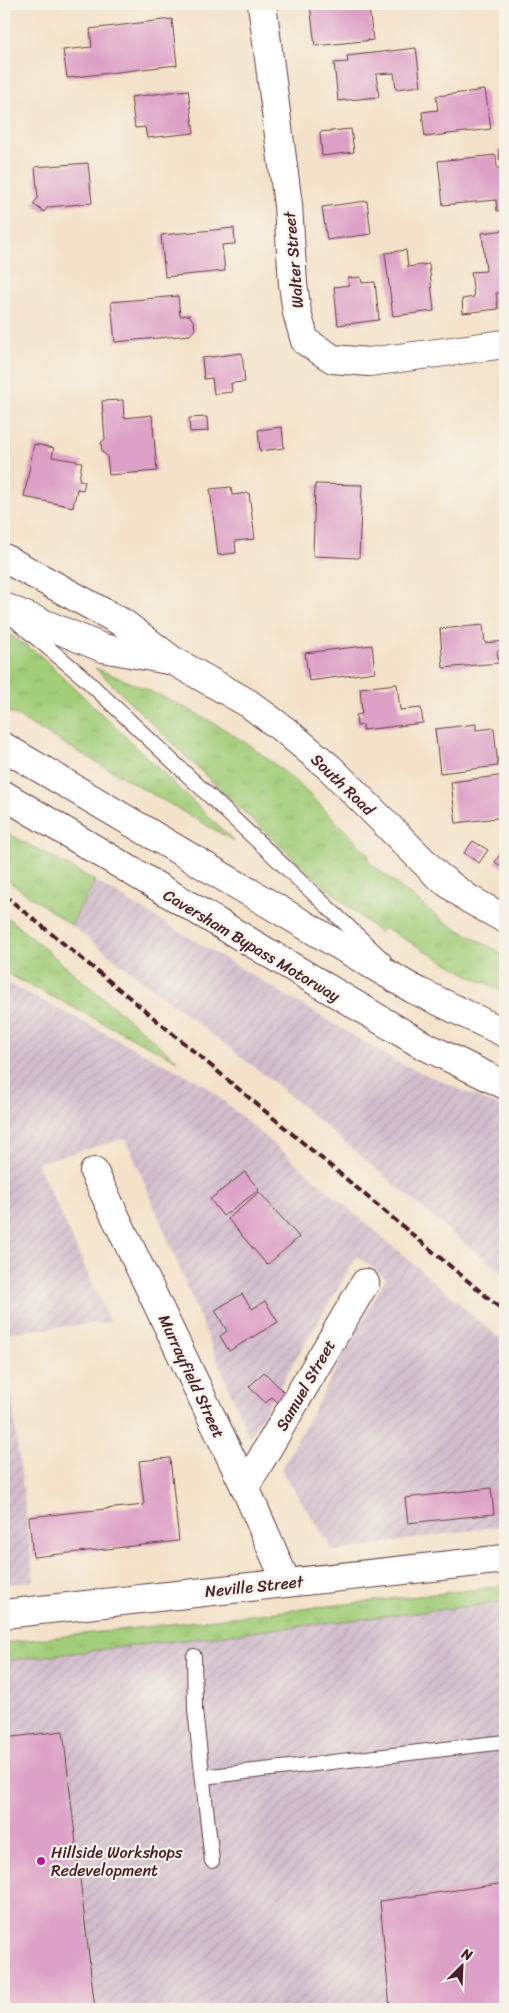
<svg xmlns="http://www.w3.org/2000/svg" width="509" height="2013" viewBox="0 0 509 2013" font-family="Sriracha,sans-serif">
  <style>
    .industrial { fill: url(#industrial-furrows) }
    .grass { fill: url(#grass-tufts); stroke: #767652 }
    .building { fill: #dda0c6 }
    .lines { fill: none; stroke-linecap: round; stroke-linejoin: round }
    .lane-casing { stroke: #633c43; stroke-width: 16 }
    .street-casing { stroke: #633c43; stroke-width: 30 }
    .secondary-casing { stroke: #633c43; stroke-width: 30 }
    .highway-casing { stroke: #633c43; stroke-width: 30 }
    .lane { stroke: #fff; stroke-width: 14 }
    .street { stroke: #fff; stroke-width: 28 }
    .secondary { stroke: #fff; stroke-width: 28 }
    .highway { stroke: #fff; stroke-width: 28 }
    .rail { stroke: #4a1f2b; stroke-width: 4; stroke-dasharray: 8 4; stroke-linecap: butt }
    .poi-dot { fill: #b5179e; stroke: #f7f3e8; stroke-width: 2 }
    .labels { text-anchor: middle; stroke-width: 4.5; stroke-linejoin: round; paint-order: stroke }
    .street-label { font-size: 16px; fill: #4a1f2b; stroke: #f7f3e8 }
    .poi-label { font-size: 16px; fill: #4a1f2b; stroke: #f7f3e8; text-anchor: start }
  </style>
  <defs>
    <pattern id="industrial-furrows" width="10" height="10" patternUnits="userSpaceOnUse" patternTransform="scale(1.25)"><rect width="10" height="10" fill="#d1bdcc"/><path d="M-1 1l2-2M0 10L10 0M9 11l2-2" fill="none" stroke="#b5a2af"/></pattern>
    <pattern id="grass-tufts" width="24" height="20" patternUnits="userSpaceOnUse" patternTransform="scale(1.25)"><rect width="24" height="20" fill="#a2cd79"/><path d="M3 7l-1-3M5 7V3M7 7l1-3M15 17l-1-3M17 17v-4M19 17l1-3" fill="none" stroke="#8db069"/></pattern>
  </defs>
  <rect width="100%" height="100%" fill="#f7f3e8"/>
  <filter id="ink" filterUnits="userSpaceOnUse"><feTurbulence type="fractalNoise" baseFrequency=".02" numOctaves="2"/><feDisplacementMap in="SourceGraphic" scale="10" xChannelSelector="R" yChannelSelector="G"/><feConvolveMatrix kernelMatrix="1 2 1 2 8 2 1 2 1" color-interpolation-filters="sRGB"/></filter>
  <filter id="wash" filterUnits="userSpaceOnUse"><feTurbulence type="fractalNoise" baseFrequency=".0096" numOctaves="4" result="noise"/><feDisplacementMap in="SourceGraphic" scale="20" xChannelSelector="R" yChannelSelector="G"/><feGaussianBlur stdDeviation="1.12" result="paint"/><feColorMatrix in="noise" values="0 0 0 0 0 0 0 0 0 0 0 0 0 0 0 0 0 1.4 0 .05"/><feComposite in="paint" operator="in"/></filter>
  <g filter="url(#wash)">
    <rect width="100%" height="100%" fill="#f3e2c9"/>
    <g class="industrial">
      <path d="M95 881 397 1062 505 1109V1274L442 1225 271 1080 71 925Z"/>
      <path d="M4 981 205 1085 505 1343V1525L334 1551 281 1470 386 1278 357 1256 249 1437 126 1138 37 1163 110 1322 4 1333 34 1581 4 1585Z"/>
      <path d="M505 1602V2009H4V1661Z"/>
    </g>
    <g class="grass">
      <path d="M4 631 40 655 234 841 4 709Z"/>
      <path d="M95 668C158 693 218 720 272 762 307 789 337 823 368 854L369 862 443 921 505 955V992L472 977 385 928 380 933C280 851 188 758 95 668Z"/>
      <path d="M4 831 95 881 71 925 4 878Z"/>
      <path d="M4 916 8 918 178 1061 4 972Z"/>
      <path d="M505 1586V1602L4 1661V1643Z"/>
    </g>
    <g id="blocks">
      <g class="building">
        <path d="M326 4H355L356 10 369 8 373 40 315 46 310 5Z"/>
        <path d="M172 19 177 65 67 78 63 50 92 47 90 29Z"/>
        <path d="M416 48 421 86 396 89 394 73 376 74 379 97 338 101 334 63 348 62 347 56Z"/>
        <path d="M188 90 194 133 147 138 145 127 135 128 131 97Z"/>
        <path d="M485 90 491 129 425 137 422 112 438 110 436 96Z"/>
        <path d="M351 129 354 152 322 156 320 132Z"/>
        <path d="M505 149V159L500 160 499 150Z"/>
        <path d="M496 155 497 168H505V210L497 211 496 200 443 205 438 161Z"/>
        <path d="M88 163 92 203 48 207 44 212 33 204 38 198 35 167Z"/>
        <path d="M367 201 371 234 327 240 322 207Z"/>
        <path d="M234 228 235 244 222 245 225 271 165 277 161 235Z"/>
        <path d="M505 230V292L496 293 498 309 463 313 462 299 474 297 471 272 486 271 482 233Z"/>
        <path d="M406 250 408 267 429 264 434 311 393 316 385 253Z"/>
        <path d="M361 277 362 283 375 282 379 320 338 325 334 287 349 285 348 278Z"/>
        <path d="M178 296 180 316 189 315 194 322 195 329 190 335 115 342 111 302Z"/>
        <path d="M242 353 245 382 231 383 232 392 214 394 212 378 204 379 202 358Z"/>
        <path d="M123 400 124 418 152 415 157 471 109 475 107 456 102 452 101 443 105 439 102 401Z"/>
        <path d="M207 417 208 431 190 432 189 418Z"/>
        <path d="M282 427 284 448 260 451 258 430Z"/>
        <path d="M34 444 54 448 52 457 82 462 79 480 85 481 83 490 77 489 73 507 24 497Z"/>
        <path d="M315 484 362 485 359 558 313 556Z"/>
        <path d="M231 487 232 495 249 493 255 539 235 541 236 553 218 555 210 489Z"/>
        <path d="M483 625 485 643 505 641V651H497L499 663 443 668 440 629Z"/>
        <path d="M372 645 375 672 309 681 305 653Z"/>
        <path d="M397 684 400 710 421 708 423 723 363 730V725L357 726 356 715 362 714 360 688Z"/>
        <path d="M476 724V730L494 728 498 766 440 773 435 729Z"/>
        <path d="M505 775V817L456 823 451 782Z"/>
        <path d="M473 841 488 850 479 863 464 853Z"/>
        <path d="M505 846V869L495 862Z"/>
        <path d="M245 1172 259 1190 223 1216 210 1199Z"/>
        <path d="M259 1192 299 1237 267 1265 228 1219Z"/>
        <path d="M242 1294 252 1309 265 1301 278 1322 229 1351 220 1336 227 1331 215 1310Z"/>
        <path d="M264 1372 287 1395 278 1403 272 1397 266 1403 249 1387Z"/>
        <path d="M170 1458 179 1541 33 1557 29 1517 144 1505 139 1461Z"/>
        <path d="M491 1488 494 1514 408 1523 405 1498Z"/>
        <path d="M63 1731 95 2009H4V1738Z"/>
        <path d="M505 1883V2009H390L380 1901Z"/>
      </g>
    </g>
  </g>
  <g filter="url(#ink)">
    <use href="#blocks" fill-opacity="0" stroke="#633c43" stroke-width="1"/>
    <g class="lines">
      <defs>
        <g id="lane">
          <path d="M16 621 82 676 384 960"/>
          <path d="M194 1656 195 1710 212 1861"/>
          <path d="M203 1777 505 1742"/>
        </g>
        <g id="street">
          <path d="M262 4 288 205 293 284 297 313 305 341 333 359 369 362 505 344"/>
          <path d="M94 1172 245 1487 286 1582"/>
          <path d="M245 1487 365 1283"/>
          <path d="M4 1614 505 1559"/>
        </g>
        <g id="secondary">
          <path d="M4 558 123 623 172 660 248 703 287 732 330 768 438 876 469 899 505 919"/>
          <path d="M4 607 103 648 168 660"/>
        </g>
        <g id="highway">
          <path d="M4 747 413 989 505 1033"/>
          <path d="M4 795 421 1044 505 1085"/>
        </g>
      </defs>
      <use href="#lane" class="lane-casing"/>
      <use href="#street" class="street-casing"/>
      <use href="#secondary" class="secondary-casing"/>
      <use href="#highway" class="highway-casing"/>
      <use href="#lane" class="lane"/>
      <use href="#street" class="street"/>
      <use href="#secondary" class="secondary"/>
      <use href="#highway" class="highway"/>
      <path class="rail" d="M4 895 130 998 505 1312"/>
    </g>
  </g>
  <circle class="poi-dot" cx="41" cy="1861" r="5"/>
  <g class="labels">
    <g class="street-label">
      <text transform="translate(293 260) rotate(-95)" y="6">Walter Street</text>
      <text transform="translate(343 784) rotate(44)" y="6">South Road</text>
      <text transform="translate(252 945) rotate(31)" y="6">Caversham Bypass Motorway</text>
      <text transform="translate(192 1376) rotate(65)" y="6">Murrayfield Street</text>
      <text transform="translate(305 1385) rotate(-60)" y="6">Samuel Street</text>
      <text transform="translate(254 1586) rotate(-6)" y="6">Neville Street</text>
    </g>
    <g class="poi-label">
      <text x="51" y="1858">Hillside Workshops<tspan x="51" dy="18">Redevelopment</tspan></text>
    </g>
  </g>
  <rect width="509" height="2013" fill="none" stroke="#f7f3e8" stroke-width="20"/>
  <g transform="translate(462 1966) rotate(24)" stroke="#f7f3e8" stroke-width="4" paint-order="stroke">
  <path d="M0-4L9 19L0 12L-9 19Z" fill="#4a1f2b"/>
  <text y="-8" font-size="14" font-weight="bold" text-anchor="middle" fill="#4a1f2b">N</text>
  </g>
</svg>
